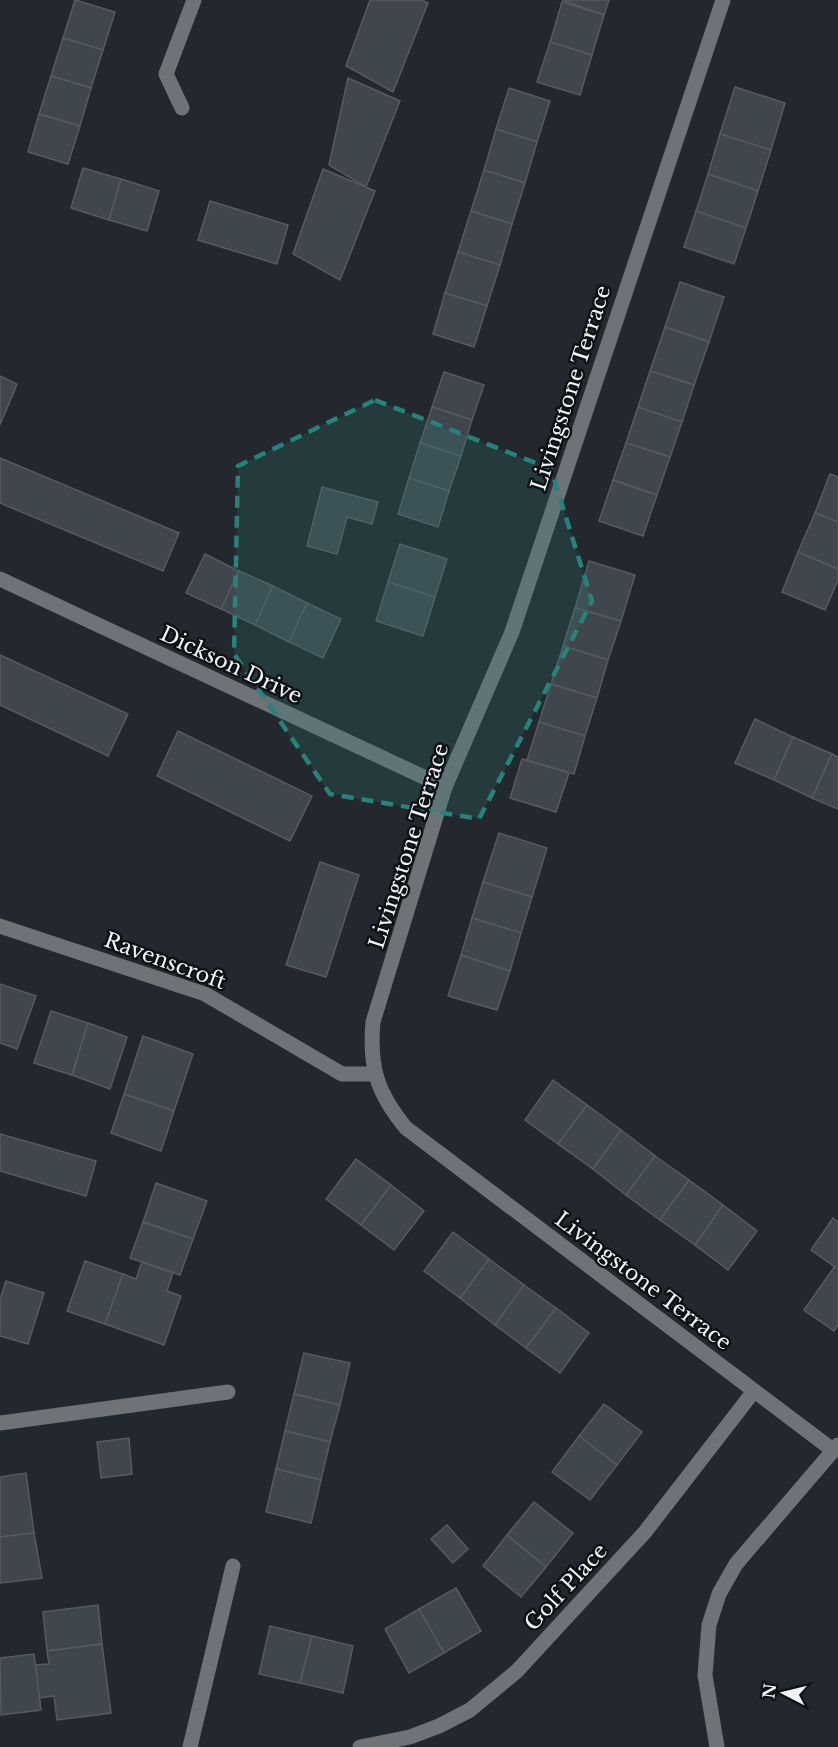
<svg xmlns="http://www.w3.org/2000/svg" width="838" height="1747" viewBox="0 0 838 1747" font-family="'Libre Baskerville',serif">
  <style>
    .building { fill: #40464d; stroke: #555b62; stroke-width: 1.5 }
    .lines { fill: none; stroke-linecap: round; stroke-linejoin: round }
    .street { stroke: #6f7276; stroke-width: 15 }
    .marked { fill: #26837c; fill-opacity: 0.2; stroke: #26837c; stroke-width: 4.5; stroke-dasharray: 12 8; stroke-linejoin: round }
    .labels { text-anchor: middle; stroke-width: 5; stroke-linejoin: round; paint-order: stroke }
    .street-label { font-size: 21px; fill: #f1f4f9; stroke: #0e1113 }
  </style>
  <rect width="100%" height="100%" fill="#23282e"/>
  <g class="building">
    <path d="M75 0 115 12 103 50 63 38Z"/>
    <path d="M370 0H421L428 3 393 92 346 66Z"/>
    <path d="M562 0H609L604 15Z"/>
    <path d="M562 2 604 15 592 55 550 42Z"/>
    <path d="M63 38 103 50 91 88 51 76Z"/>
    <path d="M550 42 592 55 580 95 537 82Z"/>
    <path d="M51 76 91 88 80 126 39 114Z"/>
    <path d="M348 78 400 101 366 187 329 165Z"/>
    <path d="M735 87 785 103 771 150 720 134Z"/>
    <path d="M509 88 550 101 537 142 496 129Z"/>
    <path d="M39 114 80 126 68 164 28 152Z"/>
    <path d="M496 129 537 142 525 183 484 170Z"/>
    <path d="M720 134 771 150 758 191 708 174Z"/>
    <path d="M83 168 121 179 109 220 71 208Z"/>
    <path d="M323 169 375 191 340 280 293 254Z"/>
    <path d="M484 170 525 183 512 224 471 211Z"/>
    <path d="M708 174 758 191 746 228 696 211Z"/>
    <path d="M121 179 159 191 147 231 109 220Z"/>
    <path d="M210 201 288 225 277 264 198 240Z"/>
    <path d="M471 211 512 224 500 265 458 252Z"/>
    <path d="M696 211 746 228 734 264 684 247Z"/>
    <path d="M458 252 500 265 487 306 445 293Z"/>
    <path d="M680 282 724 297 709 342 665 327Z"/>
    <path d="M445 293 487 306 474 347 433 334Z"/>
    <path d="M665 327 709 342 694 385 650 371Z"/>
    <path d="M650 371 694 385 682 422 638 407Z"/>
    <path d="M444 372 484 385 472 420 432 407Z"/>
    <path d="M0 376 17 384 0 425Z"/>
    <path d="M432 407 472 420 461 456 420 443Z"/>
    <path d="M638 407 682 422 670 457 626 443Z"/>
    <path d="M420 443 461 456 449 491 409 478Z"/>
    <path d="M626 443 670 457 657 495 613 480Z"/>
    <path d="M0 458 179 533 163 571 0 503Z"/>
    <path d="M830 474 838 477V522L815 513Z"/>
    <path d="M409 478 449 491 438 527 398 514Z"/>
    <path d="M613 480 657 495 643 536 599 521Z"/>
    <path d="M322 487 378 502 372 524 347 517 337 554 307 546Z"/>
    <path d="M815 513 838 522V569L798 552Z"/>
    <path d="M400 544 447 559 435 597 388 582Z"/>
    <path d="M798 552 838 569V580L825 610 782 592Z"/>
    <path d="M205 554 239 571 221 609 186 593Z"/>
    <path d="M589 561 635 575 621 621 575 608Z"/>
    <path d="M239 571 273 586 255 625 221 609Z"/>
    <path d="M388 582 435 597 423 636 376 621Z"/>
    <path d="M273 586 307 603 289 642 255 625Z"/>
    <path d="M307 603 341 619 323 658 289 642Z"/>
    <path d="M575 608 621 621 608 660 563 646Z"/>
    <path d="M563 646 608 660 597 698 551 684Z"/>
    <path d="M0 655 128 714 108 756 0 705Z"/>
    <path d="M551 684 597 698 585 736 539 722Z"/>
    <path d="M755 719 793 737 774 780 735 763Z"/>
    <path d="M539 722 585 736 574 774 527 760Z"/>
    <path d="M178 731 312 796 290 841 157 776Z"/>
    <path d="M793 737 832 754 812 798 774 780Z"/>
    <path d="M832 754 838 757V809L812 798Z"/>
    <path d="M522 759 569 773 556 812 510 798Z"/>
    <path d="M499 833 547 848 532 897 483 882Z"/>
    <path d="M320 862 359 875 326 977 286 965Z"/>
    <path d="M483 882 532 897 521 933 472 918Z"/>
    <path d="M472 918 521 933 510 971 461 955Z"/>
    <path d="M461 955 510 971 497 1010 448 996Z"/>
    <path d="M0 984 36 996 17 1049 0 1043Z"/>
    <path d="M51 1011 88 1023 72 1075 34 1063Z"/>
    <path d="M88 1023 127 1037 110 1089 72 1075Z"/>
    <path d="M143 1036 193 1054 174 1111 124 1094Z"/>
    <path d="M553 1080 587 1105 558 1144 525 1120Z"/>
    <path d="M124 1094 174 1111 161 1151 111 1133Z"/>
    <path d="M587 1105 621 1130 593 1169 558 1144Z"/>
    <path d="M621 1130 655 1156 626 1195 593 1169Z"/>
    <path d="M0 1134 96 1161 86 1196 0 1171Z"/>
    <path d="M655 1156 689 1180 660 1220 626 1195Z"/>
    <path d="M356 1159 391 1185 361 1225 326 1199Z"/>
    <path d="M689 1180 723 1205 695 1245 660 1220Z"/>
    <path d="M156 1183 207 1201 193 1239 143 1222Z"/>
    <path d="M391 1185 424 1211 394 1250 361 1225Z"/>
    <path d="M723 1205 757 1231 728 1270 695 1245Z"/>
    <path d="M833 1218 838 1222V1269L811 1250Z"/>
    <path d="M143 1222 193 1239 180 1275 130 1258Z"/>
    <path d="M453 1232 489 1259 460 1298 424 1271Z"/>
    <path d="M489 1259 524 1285 495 1325 460 1298Z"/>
    <path d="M85 1261 123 1274 105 1324 67 1311Z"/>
    <path d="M142 1262 173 1273 167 1291 181 1296 164 1345 105 1324 123 1274 136 1279Z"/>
    <path d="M835 1266 838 1269V1325L834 1331 804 1310Z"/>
    <path d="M6 1281 44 1293 28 1344 0 1336V1299Z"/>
    <path d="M524 1285 556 1308 526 1348 495 1325Z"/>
    <path d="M556 1308 589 1333 560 1373 526 1348Z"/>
    <path d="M304 1353 350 1363 340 1405 294 1394Z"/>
    <path d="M294 1394 340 1405 330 1442 285 1431Z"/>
    <path d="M604 1404 642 1432 617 1465 579 1436Z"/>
    <path d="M285 1431 330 1442 321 1480 276 1469Z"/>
    <path d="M579 1436 617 1465 590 1500 552 1472Z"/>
    <path d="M129 1438 132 1474 101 1478 97 1442Z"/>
    <path d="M276 1469 321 1480 311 1523 266 1512Z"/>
    <path d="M26 1473 34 1533 0 1537V1477Z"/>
    <path d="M534 1502 573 1533 546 1567 507 1535Z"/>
    <path d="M447 1525 468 1549 453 1563 431 1539Z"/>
    <path d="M34 1533 42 1578 0 1583V1537Z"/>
    <path d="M507 1535 546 1567 521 1597 483 1566Z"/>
    <path d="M456 1588 481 1631 444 1653 419 1609Z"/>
    <path d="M98 1605 102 1644 47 1651 43 1612Z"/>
    <path d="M419 1609 444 1653 409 1673 385 1629Z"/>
    <path d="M270 1626 312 1636 300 1683 259 1674Z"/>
    <path d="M312 1636 353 1646 343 1693 300 1683Z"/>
    <path d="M102 1644 111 1713 57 1720 54 1696 39 1698 35 1665 49 1664 47 1651Z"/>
    <path d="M34 1654 41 1710 1 1715 0 1658Z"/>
  </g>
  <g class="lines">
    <g class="street">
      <path d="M723 0 512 632 445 787 373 1022C369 1067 377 1093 406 1128L834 1451"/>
      <path d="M182 108 166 74 194 0"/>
      <path d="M0 579 445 787"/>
      <path d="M0 926 205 994 342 1074H374"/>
      <path d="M0 1423 228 1392"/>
      <path d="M190 1747 233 1566"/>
      <path d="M360 1747 410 1737 439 1726 470 1710 517 1671 645 1532 754 1391"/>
      <path d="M717 1747 705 1675 709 1625 719 1594 736 1564 838 1445"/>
    </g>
  </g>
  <path class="marked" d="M375 400 551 469 592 601 479 819 330 794 234 654 238 466Z"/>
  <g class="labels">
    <g class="street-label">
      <text transform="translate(571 388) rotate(-72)" y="7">Livingstone Terrace</text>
      <text transform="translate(231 665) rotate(25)" y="7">Dickson Drive</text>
      <text transform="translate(409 846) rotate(-72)" y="7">Livingstone Terrace</text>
      <text transform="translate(165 961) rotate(20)" y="7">Ravenscroft</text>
      <text transform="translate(643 1281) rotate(37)" y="7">Livingstone Terrace</text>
      <text transform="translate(566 1587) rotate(-47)" y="7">Golf Place</text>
    </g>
  </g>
  <g transform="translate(784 1693) rotate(277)" stroke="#0e1113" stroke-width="4.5" paint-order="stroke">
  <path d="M0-4.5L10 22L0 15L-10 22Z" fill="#f1f4f9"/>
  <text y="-9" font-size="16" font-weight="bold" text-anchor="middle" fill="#f1f4f9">N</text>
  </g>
</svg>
